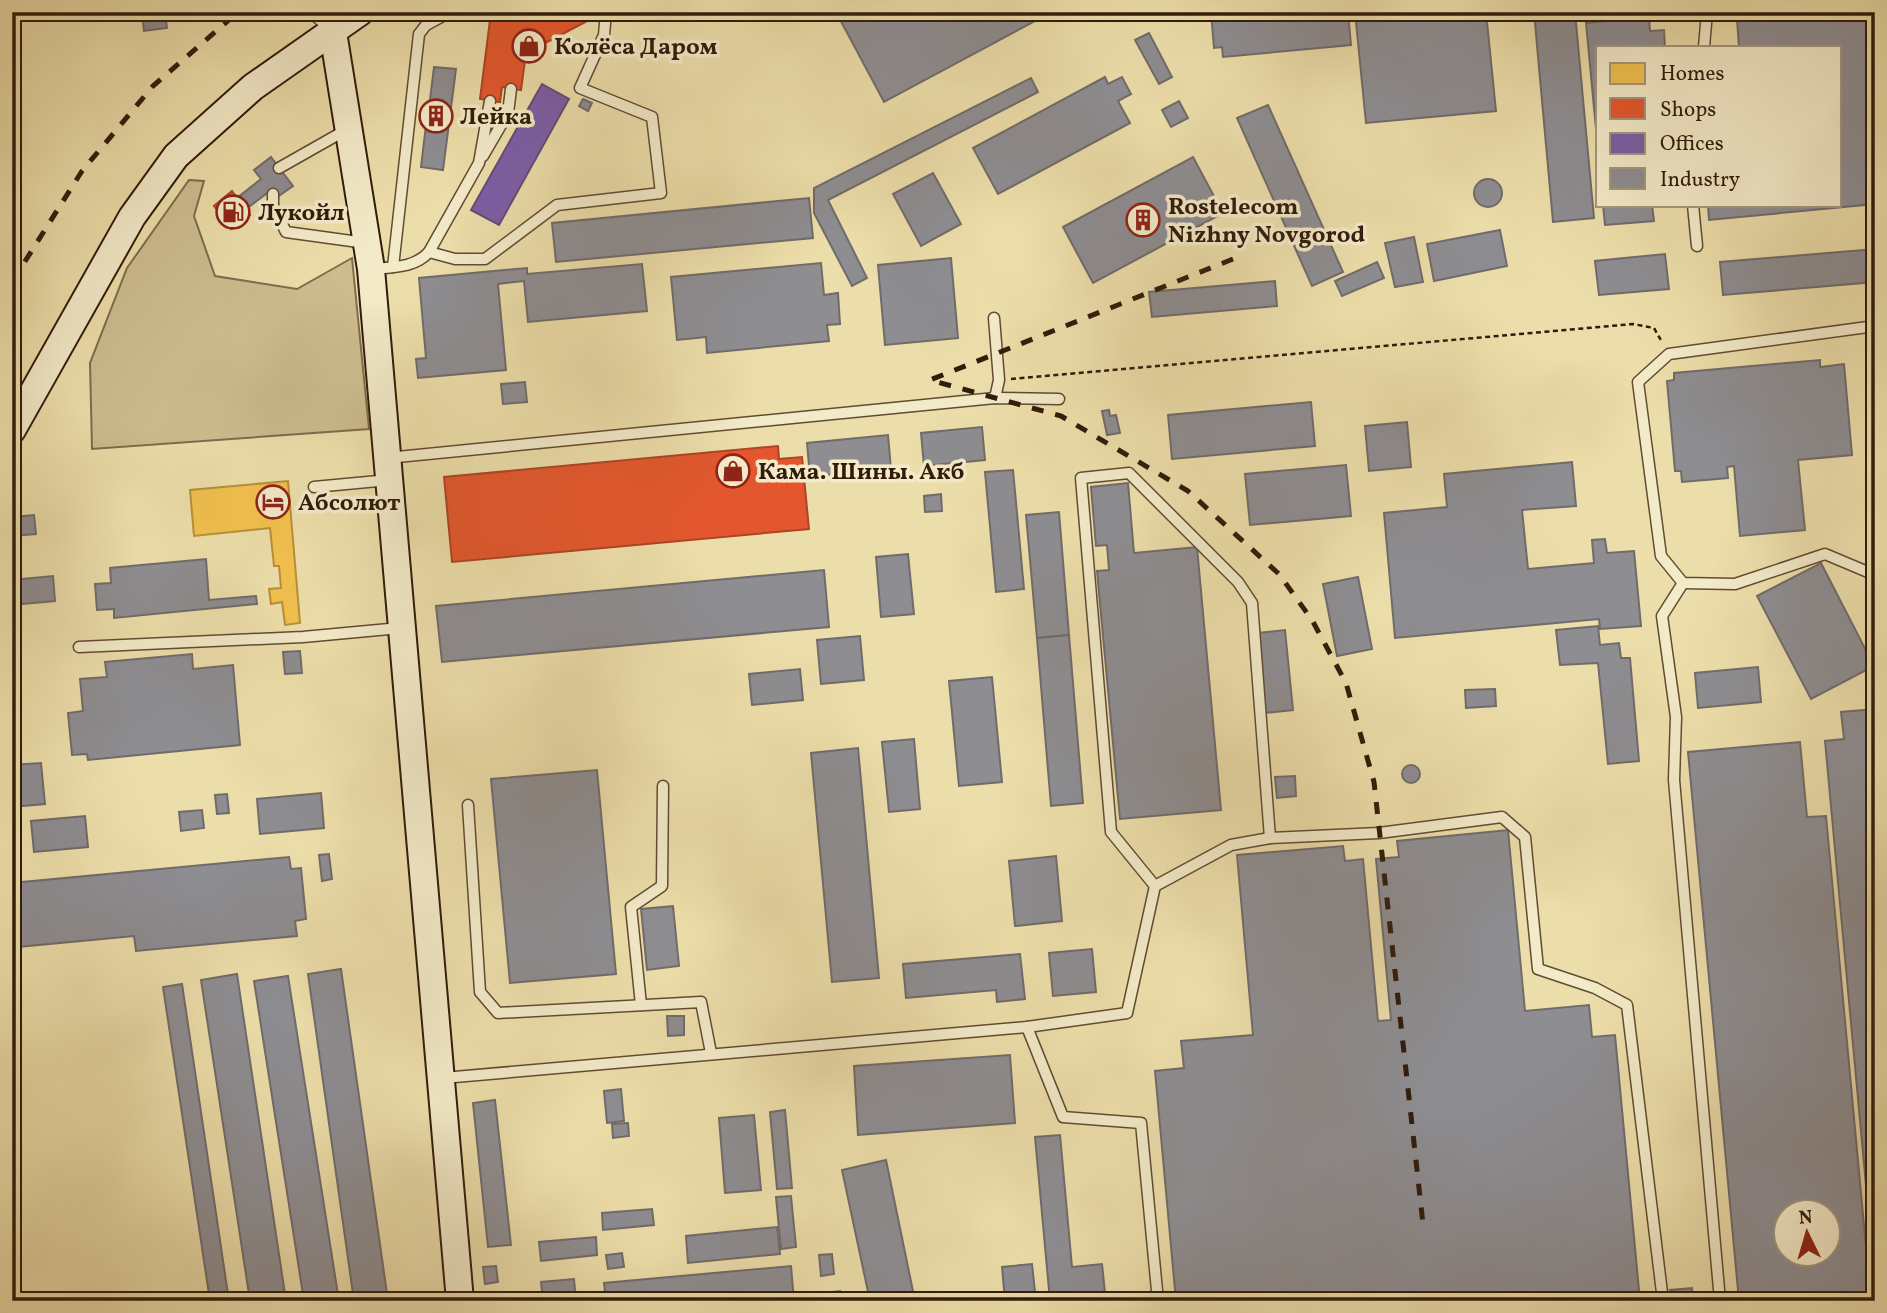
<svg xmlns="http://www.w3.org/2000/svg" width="1887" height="1313" viewBox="0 0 1887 1313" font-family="Vollkorn,serif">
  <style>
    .green { fill: #ccbd8f; stroke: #7e6c4d; stroke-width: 2 }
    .homes { fill: #f2c14e; stroke: #b88f3a; stroke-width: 2 }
    .shops { fill: #e4572e; stroke: #ae4524; stroke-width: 2 }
    .offices { fill: #7b5ea7; stroke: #654a78; stroke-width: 2 }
    .industry { fill: #8d8d92; stroke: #716b6a; stroke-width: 2; fill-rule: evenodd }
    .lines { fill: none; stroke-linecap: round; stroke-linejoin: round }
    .lane-casing { stroke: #604c33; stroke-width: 13 }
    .secondary-casing { stroke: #311b0b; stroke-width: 30 }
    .path { stroke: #311b0b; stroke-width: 2.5; stroke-dasharray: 5 3.5; stroke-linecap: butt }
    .lane { stroke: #f3eac8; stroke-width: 10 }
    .secondary { stroke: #f3eac8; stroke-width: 26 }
    .rail { stroke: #311b0b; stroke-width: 5; stroke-dasharray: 12 12; stroke-linecap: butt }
    .labels { text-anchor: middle; stroke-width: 7; stroke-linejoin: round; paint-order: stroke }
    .poi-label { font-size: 24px; font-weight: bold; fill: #311b0b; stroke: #f3eac8; text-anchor: start }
  </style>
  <rect width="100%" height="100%" fill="#ecdeaa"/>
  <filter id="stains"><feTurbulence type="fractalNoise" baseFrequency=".00286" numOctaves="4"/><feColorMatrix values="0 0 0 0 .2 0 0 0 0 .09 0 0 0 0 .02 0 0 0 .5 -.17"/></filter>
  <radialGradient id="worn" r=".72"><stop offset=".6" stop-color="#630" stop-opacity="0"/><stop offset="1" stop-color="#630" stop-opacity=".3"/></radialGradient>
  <path class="green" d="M189 180 204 181 194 216 215 276 297 289 352 258 369 429 92 449 90 363 127 268Z"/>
  <path class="homes" d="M288 481 300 623 285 625 282 602 271 604 269 589 281 588 279 566H274L270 528 194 536 190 490Z"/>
  <g class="shops">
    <path d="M491 12 527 16 528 12H590L593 18 526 53 521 90 502 87 500 102 480 99Z"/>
    <path d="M232 191 250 215 231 229 214 206Z"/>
    <path d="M778 446 779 459 802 457 809 529 452 562 444 477Z"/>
  </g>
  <path class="offices" d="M542 84 569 99 499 225 471 210Z"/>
  <g class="industry">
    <path d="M142 12H165L167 28 144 31Z"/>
    <path d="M617 12H635V15L617 16Z"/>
    <path d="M836 12H1049L1050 13 884 102Z"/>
    <path d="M1211 12H1348L1351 45 1223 57 1222 47 1214 48Z"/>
    <path d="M1355 12H1486L1496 111 1366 123Z"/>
    <path d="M1534 12H1575L1594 218 1553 222Z"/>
    <path d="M1760 12H1875V204L1709 220 1708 205H1840V47H1739L1737 19 1760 16Z"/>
    <path d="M1649 17 1650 31 1664 30 1665 47H1598V150L1586 23Z"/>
    <path d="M1149 33 1172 77 1159 84 1135 40Z"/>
    <path d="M434 67 456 69 443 170 421 167 426 125 421 124 423 107 429 108Z"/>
    <path d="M1105 77 1108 84 1122 77 1131 94 1118 101 1130 123 998 194 973 148Z"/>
    <path d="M1031 78 1038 92 828 200 867 278 852 286 814 213V188Z"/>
    <path d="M583 99 592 103 588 111 579 106Z"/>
    <path d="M1179 101 1188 118 1171 127 1162 110Z"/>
    <path d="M1268 105 1343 272 1312 286 1237 118Z"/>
    <path d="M271 157 293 186 276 198 270 191 246 209 237 198 261 179 254 170Z"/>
    <path d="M1193 157 1223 213 1093 283 1063 227Z"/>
    <path d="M933 173 961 224 921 246 893 194Z"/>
    <circle cx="1488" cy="193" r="14"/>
    <path d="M809 198 813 238 556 262 552 223Z"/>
    <path d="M1603 205H1652L1654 221 1605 225Z"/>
    <path d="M1500 230 1507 266 1434 281 1427 244Z"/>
    <path d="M1414 237 1423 282 1395 287 1385 243Z"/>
    <path d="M1875 249V282L1723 295 1720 262Z"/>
    <path d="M1665 254 1669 289 1599 295 1595 261Z"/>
    <path d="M951 258 958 338 885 345 878 265Z"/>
    <path d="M1377 262 1384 278 1342 296 1335 281Z"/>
    <path d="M821 263 824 295 838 293 840 324 827 325 829 341 707 353 706 337 677 340 671 277Z"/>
    <path d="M642 264 647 311 528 322 524 281 498 284 506 370 418 378 416 359 426 358 419 278 527 268V274Z"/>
    <path d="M1275 281 1277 306 1152 317 1149 292Z"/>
    <path d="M1820 360V367L1844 364 1852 455 1798 460 1805 530 1740 536 1734 466 1727 467 1728 478 1682 482 1681 471H1675L1667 381 1674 380V373Z"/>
    <path d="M525 382 527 402 503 404 501 384Z"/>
    <path d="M1311 402 1315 446 1172 459 1168 415Z"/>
    <path d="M1109 410 1110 416 1116 415 1120 433 1107 435 1102 411Z"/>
    <path d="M1407 422 1411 467 1369 471 1365 426Z"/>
    <path d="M982 427 985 460 924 466 921 433Z"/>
    <path d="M888 435 891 469 810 477 807 443Z"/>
    <path d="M1572 462 1576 506 1522 510 1528 569 1594 563 1592 540 1605 539 1607 553 1634 551 1641 626 1600 629 1599 619 1395 638 1384 513 1447 507 1444 474Z"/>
    <path d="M1346 465 1351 516 1250 525 1245 474Z"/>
    <path d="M1013 470 1024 589 996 592 985 472Z"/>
    <path d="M1128 483 1134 553 1197 547 1221 810 1120 819 1097 571 1109 570 1107 545 1096 546 1091 487Z"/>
    <path d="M941 494 942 511 925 512 924 496Z"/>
    <path d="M1059 512 1069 635 1037 638 1026 515Z"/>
    <path d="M34 515 36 534 12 536V517Z"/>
    <path d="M908 554 914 614 881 617 876 557Z"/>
    <path d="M206 559 209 600 256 596 257 604 114 618V609L97 610 95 584 111 583 110 568Z"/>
    <path d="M1821 563 1874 666 1811 699 1757 596Z"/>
    <path d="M824 570 829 627 442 662 436 606Z"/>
    <path d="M53 576 55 601 12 605V580Z"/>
    <path d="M1358 577 1372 649 1337 656 1323 584Z"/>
    <path d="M12 606 18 665H12Z"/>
    <path d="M1598 626 1600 645 1619 643 1621 658H1630L1639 761 1608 764 1598 663 1560 665 1556 630Z"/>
    <path d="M1285 630 1293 710 1265 713 1258 633Z"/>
    <path d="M1069 635 1083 803 1051 806 1037 638Z"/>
    <path d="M860 636 864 680 821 684 817 640Z"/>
    <path d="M300 651 302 673 285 674 283 652Z"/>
    <path d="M192 654 193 669 233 665 240 745 88 760 87 754 72 755 68 713 83 711 80 679 107 677 105 662Z"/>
    <path d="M1758 667 1761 702 1698 708 1695 673Z"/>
    <path d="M800 669 803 700 752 705 749 674Z"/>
    <path d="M992 677 1002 782 959 786 949 681Z"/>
    <path d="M1495 689 1496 706 1466 708 1465 690Z"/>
    <path d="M1875 709V1283L1825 741 1844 739 1841 712Z"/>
    <path d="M914 739 920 809 889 812 882 742Z"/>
    <path d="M1800 742 1807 817 1826 816 1871 1301H1739L1688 752ZM1786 1212H1828V1254H1786Z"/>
    <path d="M858 748 879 978 832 982 811 753Z"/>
    <path d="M41 763 45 804 12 807V765Z"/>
    <circle cx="1411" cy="774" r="9"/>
    <path d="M597 770 616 974 510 983 491 779Z"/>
    <path d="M1295 776 1296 796 1277 798 1275 777Z"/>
    <path d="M321 793 324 828 260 834 257 799Z"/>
    <path d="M227 794 229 813 217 814 215 795Z"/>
    <path d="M202 810 204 828 181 831 179 812Z"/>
    <path d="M85 816 88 847 34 852 31 821Z"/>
    <path d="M1508 830 1525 1011 1589 1005 1592 1037 1615 1035 1640 1301H1176L1155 1071 1184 1068 1181 1041 1253 1035 1237 855 1343 846 1345 861 1363 859 1378 1021 1391 1020 1376 859 1399 857 1397 841Z"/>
    <path d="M329 854 332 879 322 881 319 855Z"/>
    <path d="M1056 856 1062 921 1015 926 1009 861Z"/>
    <path d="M289 857 291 869 301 868 306 919 295 921 297 936 136 951 134 936 18 947 19 960H12V883Z"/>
    <path d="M673 906 679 966 647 970 641 909Z"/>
    <path d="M1092 949 1096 992 1053 996 1049 953Z"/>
    <path d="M1020 954 1025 999 997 1002 996 990 906 998 903 964Z"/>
    <path d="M341 969 388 1301H354L308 974Z"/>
    <path d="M237 974 286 1301H250L201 980Z"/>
    <path d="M288 976 339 1301H304L254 981Z"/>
    <path d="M182 984 229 1301H210L163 987Z"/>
    <path d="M667 1016H684V1035L668 1036Z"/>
    <path d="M1010 1055 1015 1123 858 1135 854 1066Z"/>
    <path d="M621 1089 624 1121 607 1123 604 1091Z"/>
    <path d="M495 1100 511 1245 488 1247 473 1103Z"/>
    <path d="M785 1110 792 1188 777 1189 770 1112Z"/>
    <path d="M754 1115 761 1190 725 1193 719 1118Z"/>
    <path d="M628 1123 629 1136 613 1138 612 1124Z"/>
    <path d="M1060 1135 1072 1267 1102 1264 1105 1293 1075 1296V1301H1050L1035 1137Z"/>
    <path d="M886 1160 915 1301H870L842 1170Z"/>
    <path d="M791 1196 796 1247 781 1249 776 1197Z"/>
    <path d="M652 1209 654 1225 603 1230 602 1213Z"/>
    <path d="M777 1227 780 1254 688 1263 686 1236Z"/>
    <path d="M596 1237 597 1255 541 1261 539 1242Z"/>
    <path d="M622 1253 624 1267 608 1269 606 1255Z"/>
    <path d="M832 1254 834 1274 821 1276 819 1255Z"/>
    <path d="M1032 1264 1036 1301H1005L1002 1267Z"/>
    <path d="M496 1266 498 1282 485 1284 483 1267Z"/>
    <path d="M791 1266 794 1301H606L604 1283Z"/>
    <path d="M574 1279 576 1301H543L541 1282Z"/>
    <path d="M1692 1288 1693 1301H1671L1670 1290Z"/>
    <path d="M840 1291 841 1301H824L823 1293Z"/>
  </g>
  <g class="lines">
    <defs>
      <g id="lane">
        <path d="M311 12 330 29"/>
        <path d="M500 13V12"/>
        <path d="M516 15 517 12"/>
        <path d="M1704 47 1707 12"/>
        <path d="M483 156 508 113 511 89"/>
        <path d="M279 168 346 130"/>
        <path d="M273 194V206L286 232 366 243"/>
        <path d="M1693 205 1697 246"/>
        <path d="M429 252 455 259H485L557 205 661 193 652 117 580 88 604 35 606 12"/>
        <path d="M393 267 419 34 426 25 450 12"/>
        <path d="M372 269C393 267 415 268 429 252L479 163 490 101"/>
        <path d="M994 318 999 380 995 398"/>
        <path d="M1875 326 1669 354 1638 382 1661 556 1683 583 1735 584 1825 554 1875 575"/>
        <path d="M387 458 995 398 1059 399"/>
        <path d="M314 487 389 480"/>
        <path d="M1683 583 1662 616 1676 717 1674 780 1720 1301"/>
        <path d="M79 647 303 637 400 628"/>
        <path d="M468 805 480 992 498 1013 701 1002 711 1053"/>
        <path d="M1155 886 1111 832 1081 478 1129 473 1238 582 1252 603 1270 838"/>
        <path d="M641 1005 631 907 662 886 663 786"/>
        <path d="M1027 1027 1063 1117 1141 1123 1158 1301"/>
        <path d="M443 1078 1027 1027 1127 1013 1155 886 1231 845 1270 838 1379 833 1502 817 1525 837 1538 969 1595 988 1627 1005 1663 1301"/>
      </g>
      <g id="secondary">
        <path d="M333 32 371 269 460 1301"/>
        <path d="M12 430 132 217 176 156 253 87 360 12"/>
      </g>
    </defs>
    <use href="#lane" class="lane-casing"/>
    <use href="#secondary" class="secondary-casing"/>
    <path class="path" d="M1011 379 1633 324 1654 328 1662 342"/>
    <use href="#lane" class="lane"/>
    <use href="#secondary" class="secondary"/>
    <g class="rail">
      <path d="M1233 259 930 380 1061 416 1188 491 1279 574 1312 620 1346 683 1374 782 1423 1224"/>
      <path d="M12 282 82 171 153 86 238 12"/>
    </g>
  </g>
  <defs>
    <symbol id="shop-ring" viewBox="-11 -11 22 22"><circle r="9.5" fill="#f3eac8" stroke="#8f2418" stroke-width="1.5"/><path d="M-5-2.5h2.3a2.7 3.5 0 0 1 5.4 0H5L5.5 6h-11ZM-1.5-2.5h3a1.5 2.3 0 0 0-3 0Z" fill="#8f2418"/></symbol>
    <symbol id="building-ring" viewBox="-11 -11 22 22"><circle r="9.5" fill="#f3eac8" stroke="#8f2418" stroke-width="1.5"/><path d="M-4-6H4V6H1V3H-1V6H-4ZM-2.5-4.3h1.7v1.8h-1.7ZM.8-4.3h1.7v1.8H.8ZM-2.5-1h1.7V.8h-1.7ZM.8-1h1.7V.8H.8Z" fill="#8f2418"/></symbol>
    <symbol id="fuel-ring" viewBox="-11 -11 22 22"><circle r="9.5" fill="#f3eac8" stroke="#8f2418" stroke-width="1.5"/><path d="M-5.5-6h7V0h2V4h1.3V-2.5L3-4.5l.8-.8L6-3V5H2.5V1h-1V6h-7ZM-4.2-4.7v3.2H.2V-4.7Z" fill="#8f2418"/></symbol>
    <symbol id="hotel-ring" viewBox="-11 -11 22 22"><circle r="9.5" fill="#f3eac8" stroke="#8f2418" stroke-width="1.5"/><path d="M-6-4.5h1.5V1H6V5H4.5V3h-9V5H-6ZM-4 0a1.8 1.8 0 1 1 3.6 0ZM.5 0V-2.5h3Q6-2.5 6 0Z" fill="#8f2418"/></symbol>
  </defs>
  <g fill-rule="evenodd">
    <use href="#shop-ring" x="510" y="27" width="38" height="38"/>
    <use href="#building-ring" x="417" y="97" width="38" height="38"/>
    <use href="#fuel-ring" x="214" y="193" width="38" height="38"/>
    <use href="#building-ring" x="1124" y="201" width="38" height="38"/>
    <use href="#shop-ring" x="714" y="452" width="38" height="38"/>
    <use href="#hotel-ring" x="254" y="483" width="38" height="38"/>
  </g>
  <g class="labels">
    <g class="poi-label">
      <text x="554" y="54">Колёса Даром</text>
      <text x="460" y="124">Лейка</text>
      <text x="1168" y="214">Rostelecom<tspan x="1168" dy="28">Nizhny Novgorod</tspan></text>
      <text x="258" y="220">Лукойл</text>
      <text x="758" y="479">Кама. Шины. Акб</text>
      <text x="298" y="510">Абсолют</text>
    </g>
  </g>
  <rect width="1887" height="1313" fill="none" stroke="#ecdeaa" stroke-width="42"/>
  <rect x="14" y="14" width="1859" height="1285" fill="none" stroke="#311b0b" stroke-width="3.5"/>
  <rect x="21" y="21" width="1845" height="1271" fill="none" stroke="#311b0b" stroke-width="2"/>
  <rect x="1596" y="46" width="245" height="161" fill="#f3eac8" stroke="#a5977c" stroke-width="2"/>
  <rect x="1610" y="63" width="35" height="21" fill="#f2c14e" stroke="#a5977c" stroke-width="2"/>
  <text x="1660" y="80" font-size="21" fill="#311b0b">Homes</text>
  <rect x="1610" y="98" width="35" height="21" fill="#e4572e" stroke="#a5977c" stroke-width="2"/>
  <text x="1660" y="116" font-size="21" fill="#311b0b">Shops</text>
  <rect x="1610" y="133" width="35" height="21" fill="#7b5ea7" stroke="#a5977c" stroke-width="2"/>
  <text x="1660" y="150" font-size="21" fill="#311b0b">Offices</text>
  <rect x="1610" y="168" width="35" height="21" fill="#8d8d92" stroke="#a5977c" stroke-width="2"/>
  <text x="1660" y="186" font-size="21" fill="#311b0b">Industry</text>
  <g transform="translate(1807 1233) rotate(355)"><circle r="33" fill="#f3eac8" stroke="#a5977c" stroke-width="2"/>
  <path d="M0-5L12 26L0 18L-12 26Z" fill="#8f2418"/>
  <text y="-10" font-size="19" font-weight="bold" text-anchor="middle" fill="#311b0b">N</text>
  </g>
  <rect width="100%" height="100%" filter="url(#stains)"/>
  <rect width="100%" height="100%" fill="url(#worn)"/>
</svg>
